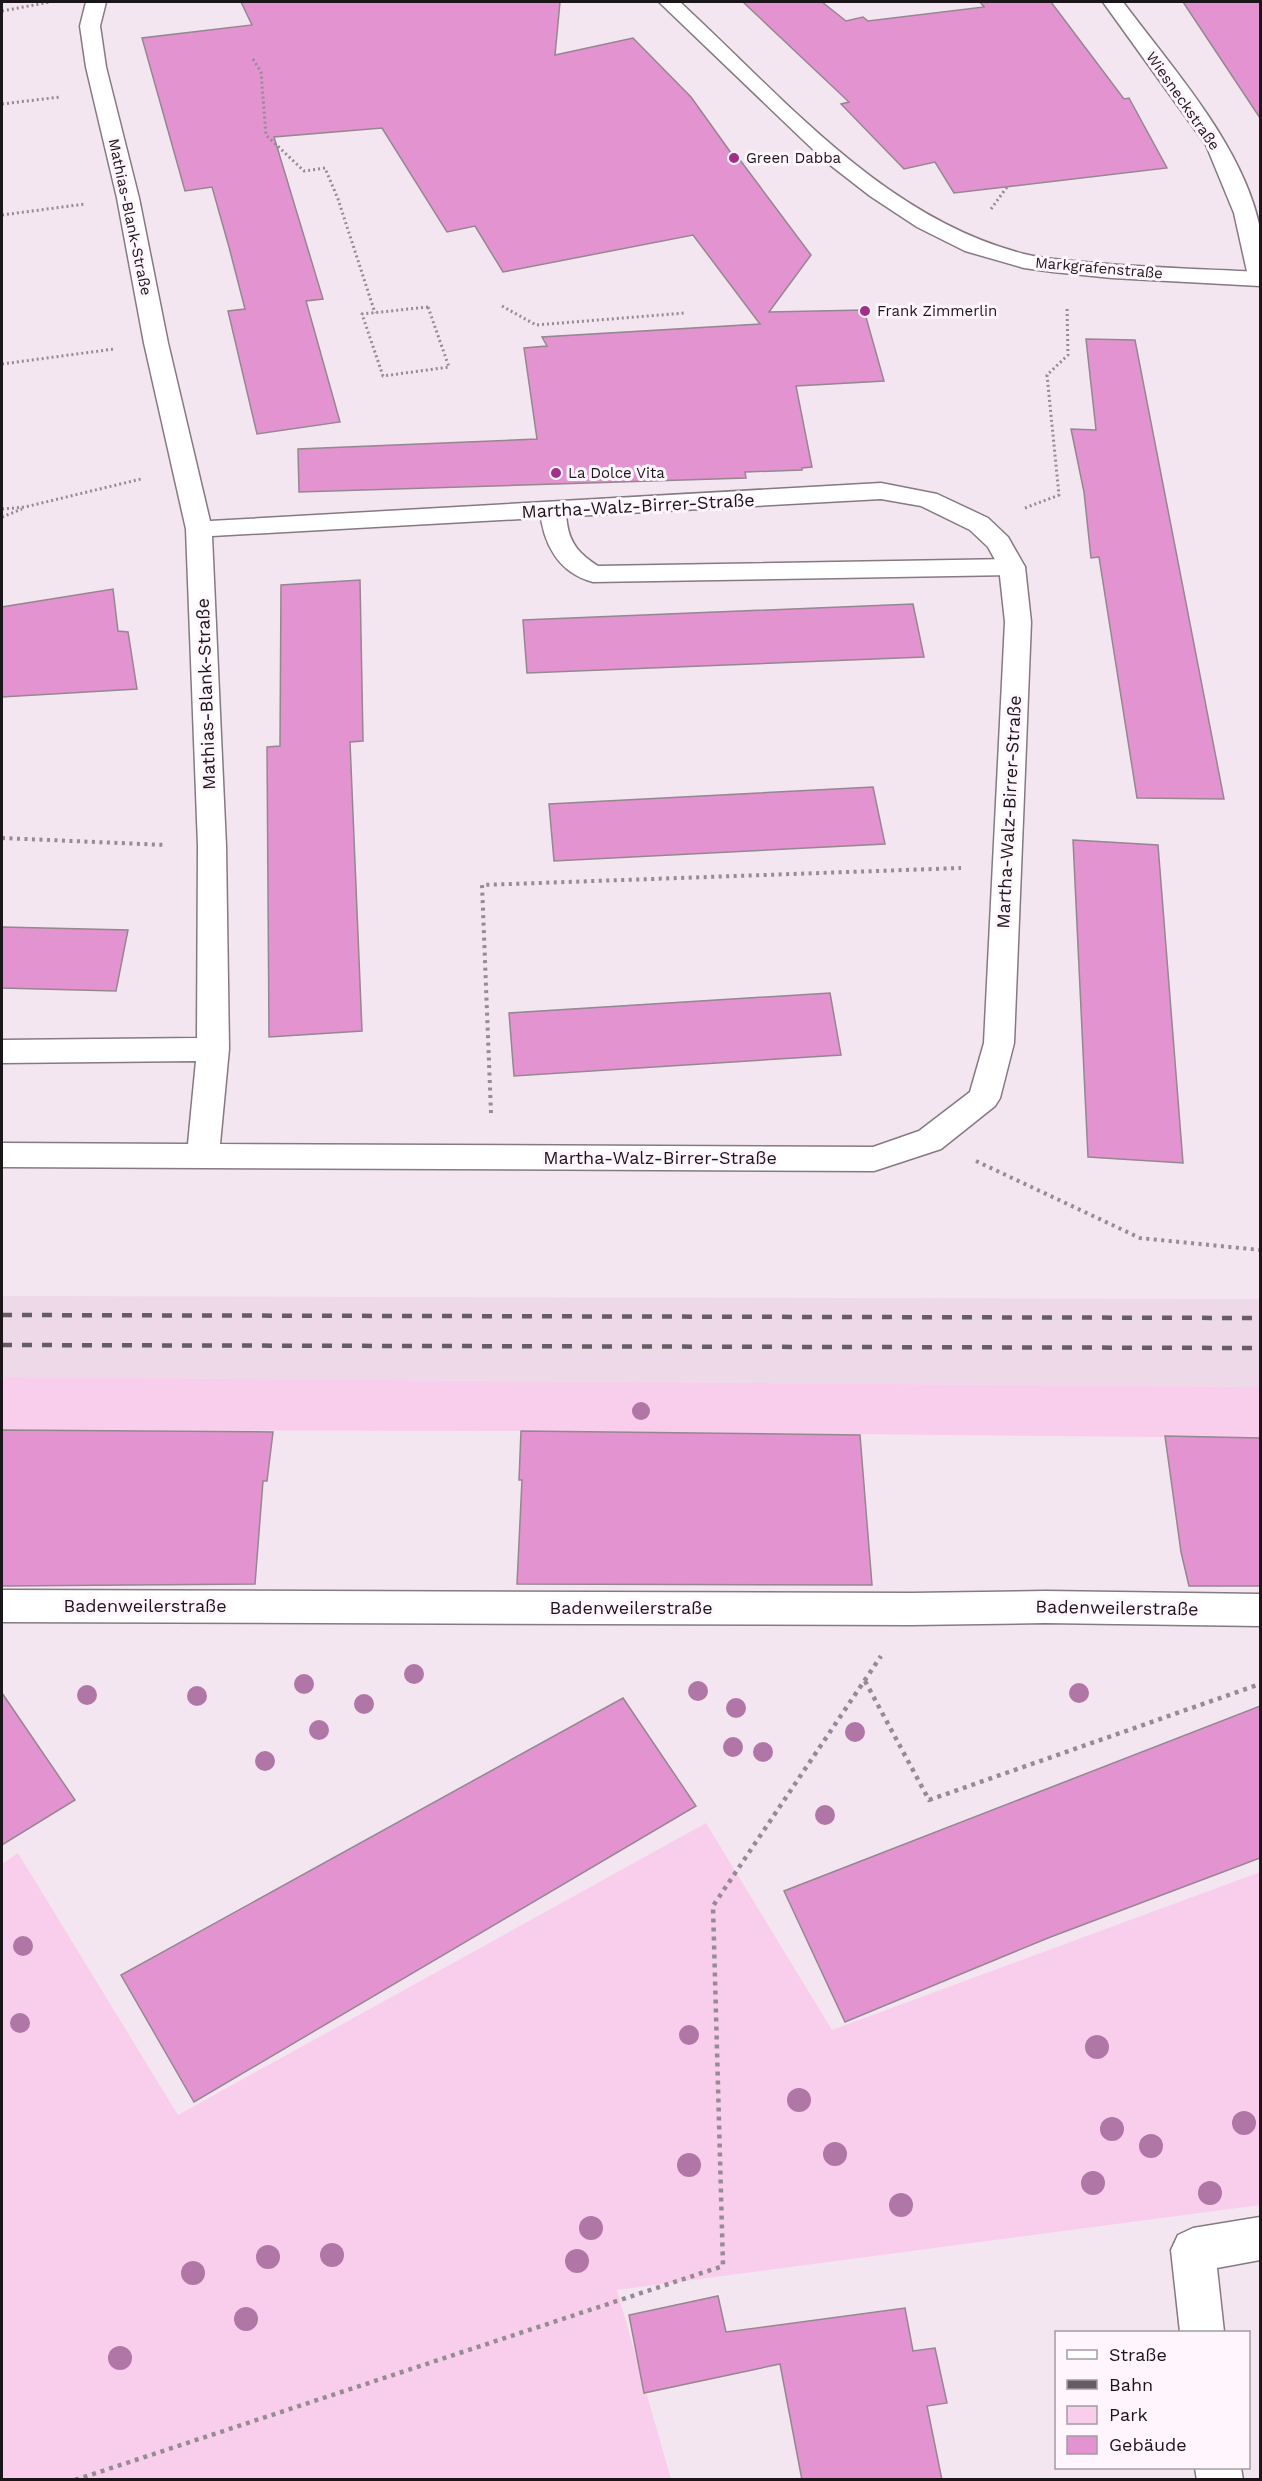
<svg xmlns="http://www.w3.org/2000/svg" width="1262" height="2481" viewBox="0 0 1262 2481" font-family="'Work Sans',sans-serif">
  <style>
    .built { fill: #eed9e8 }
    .green { fill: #f9ceed }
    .building { fill: #e493d1; stroke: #948790; stroke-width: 1.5 }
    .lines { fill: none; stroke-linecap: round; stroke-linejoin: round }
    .service-casing { stroke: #857982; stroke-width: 3 }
    .minor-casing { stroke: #857982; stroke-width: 3 }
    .tertiary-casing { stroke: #857982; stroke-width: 3 }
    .path-far2 { stroke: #958b93; stroke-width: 3; stroke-dasharray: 2 3; stroke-linecap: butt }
    .path-far1 { stroke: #958b93; stroke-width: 4; stroke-dasharray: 3 4.5; stroke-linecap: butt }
    .path { stroke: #958b93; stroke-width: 4.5; stroke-dasharray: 4 5; stroke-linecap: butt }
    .service { fill: #fff; fill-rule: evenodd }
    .minor { fill: #fff; fill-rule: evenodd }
    .tertiary { fill: #fff; fill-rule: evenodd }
    .rail { stroke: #655d63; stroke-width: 4.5; stroke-dasharray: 10 10; stroke-linecap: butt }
    .tree { fill: #b076a6 }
    .poi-dot { fill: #a02f8c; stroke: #fef6fc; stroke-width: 2 }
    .labels { text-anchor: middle; stroke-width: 6; stroke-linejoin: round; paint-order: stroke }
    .far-street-label { font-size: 15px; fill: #1b161a; stroke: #fef6fc }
    .far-poi-label { font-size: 15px; fill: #1b161a; stroke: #fef6fc; text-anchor: start }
    .street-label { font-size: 18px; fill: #1b161a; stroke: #fef6fc }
  </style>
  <rect width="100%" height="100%" fill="#f4e6f0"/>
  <path class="built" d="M2 1296 1260 1299V1387L2 1377Z"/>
  <g class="green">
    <path d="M2 1377 1260 1387V1438L521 1431 2 1430Z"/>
    <path d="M706 1823 832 2030 1260 1872V2205L617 2290 671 2479 2 2480V1864L18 1853 178 2115Z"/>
  </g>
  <g class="building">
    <path d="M241 2H560L555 55 633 38 691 97 734 157 737 156 811 255 769 312 864 310 884 381 796 386 812 467 802 468V470L745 472 746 478 299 492 298 449 537 439 524 348 547 346 542 337 760 324 693 235 503 272 475 226 447 232 382 128 274 137 323 299 306 301 340 422 257 434 228 311 245 309 229 247 212 187 185 191 142 38 252 25Z"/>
    <path d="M743 2H822L846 21 863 17 868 21 984 7 980 2H1051L1124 99 1129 98 1167 168 954 193 935 162 904 169 841 104 849 102Z"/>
    <path d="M1183 2H1260V118Z"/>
    <path d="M1086 339 1135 340 1224 799 1137 798 1099 557 1091 558 1084 492 1071 429 1096 430Z"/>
    <path d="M360 580 363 741 350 742 362 1031 269 1037 267 747 280 746 281 585Z"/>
    <path d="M113 589 118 631 128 632 137 689 2 697V607Z"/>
    <path d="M913 604 924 657 527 673 523 620Z"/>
    <path d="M873 787 885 844 554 861 549 804Z"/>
    <path d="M1073 840 1158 845 1183 1163 1088 1157Z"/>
    <path d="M2 927 128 930 116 991 2 988Z"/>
    <path d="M830 993 841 1055 514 1076 509 1013Z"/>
    <path d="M2 1430 273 1432 267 1481H263L255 1584 2 1586Z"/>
    <path d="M521 1431 860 1435 872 1585 517 1584 522 1480H519Z"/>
    <path d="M1165 1436 1260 1438V1586H1189L1181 1552Z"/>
    <path d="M2 1693 75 1800 2 1845Z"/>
    <path d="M623 1698 696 1806 194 2102 121 1975Z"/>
    <path d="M1260 1706V1858L1048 1938 845 2022 784 1891Z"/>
    <path d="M718 2296 726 2332 905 2308 913 2351 935 2348 947 2403 927 2406 942 2480H802L780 2364 644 2393 629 2315Z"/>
  </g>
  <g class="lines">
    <defs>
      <g id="service">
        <path d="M553 502 562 505C566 511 566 516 567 523 570 545 581 555 598 566L1012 559 1021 561 1025 567 1021 573 1012 575 593 582C558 573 543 543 540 510L544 505Z"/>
        <path d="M1260 2217V2260L1217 2268 1224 2332H1180L1171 2250 1178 2235 1193 2228Z"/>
        <path d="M1195 2468H1241L1243 2480H1197Z"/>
      </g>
      <g id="minor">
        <path d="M86 2H106L100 26 106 67 139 198 168 343 210 521 881 483 937 494 988 518 1008 537 1025 567 1031 622 1014 1043 1000 1098 995 1106 941 1149 874 1171 2 1167V1143L188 1144 196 1061 2 1063V1040L197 1038 198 846 186 529 144 343 117 198 86 67 80 26ZM881 499 921 506 970 530 988 547 999 567 1005 622 984 1043 970 1092 919 1131 873 1147 220 1144 229 1049 226 846 212 536Z"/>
        <path d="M1103 2H1123C1172 68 1243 145 1260 228 1262 245 1260 265 1260 283L1252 281 1248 276 1234 213 1206 145Z"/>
        <path d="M2 1590 911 1593 1045 1591 1260 1594V1626L1045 1623 911 1625 2 1622Z"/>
      </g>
      <path id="tertiary" d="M659 2H680C783 97 883 218 1024 254 1048 260 1073 261 1096 263 1151 268 1206 269 1260 272V286L1112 278 1053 272 1024 268 965 251 917 227 870 196 825 161Z"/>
    </defs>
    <use href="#service" class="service-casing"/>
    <use href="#minor" class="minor-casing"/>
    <use href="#tertiary" class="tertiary-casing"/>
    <g class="path-far2">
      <path d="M2 11 50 2"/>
      <path d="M253 59 261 72 266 135 304 171 325 168 338 199 375 313"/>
      <path d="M2 104 60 97"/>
      <path d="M991 209 1007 187"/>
      <path d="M2 215 85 204"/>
      <path d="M502 306 536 325 685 313"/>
      <path d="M428 307 449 367 383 376 362 314Z"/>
      <path d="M2 364 114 349"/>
      <path d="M1025 508 1059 495 1047 375 1068 355 1067 306"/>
      <path d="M2 509 25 507 141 479"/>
      <path d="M2 517 22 509"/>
    </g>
    <g class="path-far1">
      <path d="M2 838 166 845"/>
      <path d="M491 1113 482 885 961 868"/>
      <path d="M976 1161 1140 1238 1260 1250"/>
    </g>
    <g class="path">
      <path d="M865 1681 929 1800 1260 1684"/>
      <path d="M75 2480 723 2266 713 1906 881 1656"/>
    </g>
    <use href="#service" class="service"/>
    <use href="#minor" class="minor"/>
    <use href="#tertiary" class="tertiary"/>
    <g class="rail">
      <path d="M2 1315 1260 1318"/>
      <path d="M2 1345 1260 1348"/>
    </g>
  </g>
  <g class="tree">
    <circle cx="641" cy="1411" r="9"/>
    <circle cx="414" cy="1674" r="10"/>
    <circle cx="304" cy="1684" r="10"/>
    <circle cx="698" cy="1691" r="10"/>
    <circle cx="1079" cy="1693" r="10"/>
    <circle cx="87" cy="1695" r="10"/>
    <circle cx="197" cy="1696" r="10"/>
    <circle cx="364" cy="1704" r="10"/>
    <circle cx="736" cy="1708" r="10"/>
    <circle cx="319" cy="1730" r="10"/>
    <circle cx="855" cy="1732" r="10"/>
    <circle cx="733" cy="1747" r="10"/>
    <circle cx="763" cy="1752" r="10"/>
    <circle cx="265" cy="1761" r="10"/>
    <circle cx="825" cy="1815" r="10"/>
    <circle cx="23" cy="1946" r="10"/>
    <circle cx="20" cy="2023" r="10"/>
    <circle cx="689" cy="2035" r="10"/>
    <circle cx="1097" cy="2047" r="12"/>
    <circle cx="799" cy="2100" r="12"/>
    <circle cx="1244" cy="2123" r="12"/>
    <circle cx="1112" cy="2129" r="12"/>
    <circle cx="1151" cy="2146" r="12"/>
    <circle cx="835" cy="2154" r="12"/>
    <circle cx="689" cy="2165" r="12"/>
    <circle cx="1093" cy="2183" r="12"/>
    <circle cx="1210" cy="2193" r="12"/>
    <circle cx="901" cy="2205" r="12"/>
    <circle cx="591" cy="2228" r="12"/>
    <circle cx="332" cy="2255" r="12"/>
    <circle cx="268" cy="2257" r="12"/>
    <circle cx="577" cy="2261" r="12"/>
    <circle cx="193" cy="2273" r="12"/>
    <circle cx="246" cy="2319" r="12"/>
    <circle cx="120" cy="2358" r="12"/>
  </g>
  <g class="poi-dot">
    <circle cx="734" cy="158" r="6"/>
    <circle cx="865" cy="311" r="6"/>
    <circle cx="556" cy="473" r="6"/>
  </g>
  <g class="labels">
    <g class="far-street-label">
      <text transform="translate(1183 101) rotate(55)" y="5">Wiesneckstraße</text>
      <text transform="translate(130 217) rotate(78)" y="5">Mathias-Blank-Straße</text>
      <text transform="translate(1099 268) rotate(5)" y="5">Markgrafenstraße</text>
    </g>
    <g class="far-poi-label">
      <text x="746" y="163">Green Dabba</text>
      <text x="877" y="316">Frank Zimmerlin</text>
      <text x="568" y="478">La Dolce Vita</text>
    </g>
    <g class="street-label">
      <text transform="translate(638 506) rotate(-3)" y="6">Martha-Walz-Birrer-Straße</text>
      <text transform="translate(206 694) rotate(-92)" y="6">Mathias-Blank-Straße</text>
      <text transform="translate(1009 812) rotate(-87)" y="6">Martha-Walz-Birrer-Straße</text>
      <text x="660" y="1164">Martha-Walz-Birrer-Straße</text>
      <text x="145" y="1612">Badenweilerstraße</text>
      <text x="631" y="1614">Badenweilerstraße</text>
      <text transform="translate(1117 1608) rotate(1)" y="6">Badenweilerstraße</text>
    </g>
  </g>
  <rect width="1262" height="2481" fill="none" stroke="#1b161a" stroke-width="6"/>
  <rect x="1055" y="2331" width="195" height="138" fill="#fef6fc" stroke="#a39ca2" stroke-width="1.5"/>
  <rect x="1067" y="2350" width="30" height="9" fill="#ffffff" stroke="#a39ca2" stroke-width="1.5"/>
  <text x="1109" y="2361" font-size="18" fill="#1b161a">Straße</text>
  <rect x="1067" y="2380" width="30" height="9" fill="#655d63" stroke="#a39ca2" stroke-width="1.5"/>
  <text x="1109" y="2391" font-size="18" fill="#1b161a">Bahn</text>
  <rect x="1067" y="2406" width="30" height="18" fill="#f9ceed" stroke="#a39ca2" stroke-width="1.5"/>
  <text x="1109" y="2421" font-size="18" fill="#1b161a">Park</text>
  <rect x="1067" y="2436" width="30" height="18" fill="#e493d1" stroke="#a39ca2" stroke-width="1.5"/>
  <text x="1109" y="2451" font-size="18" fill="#1b161a">Gebäude</text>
</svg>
